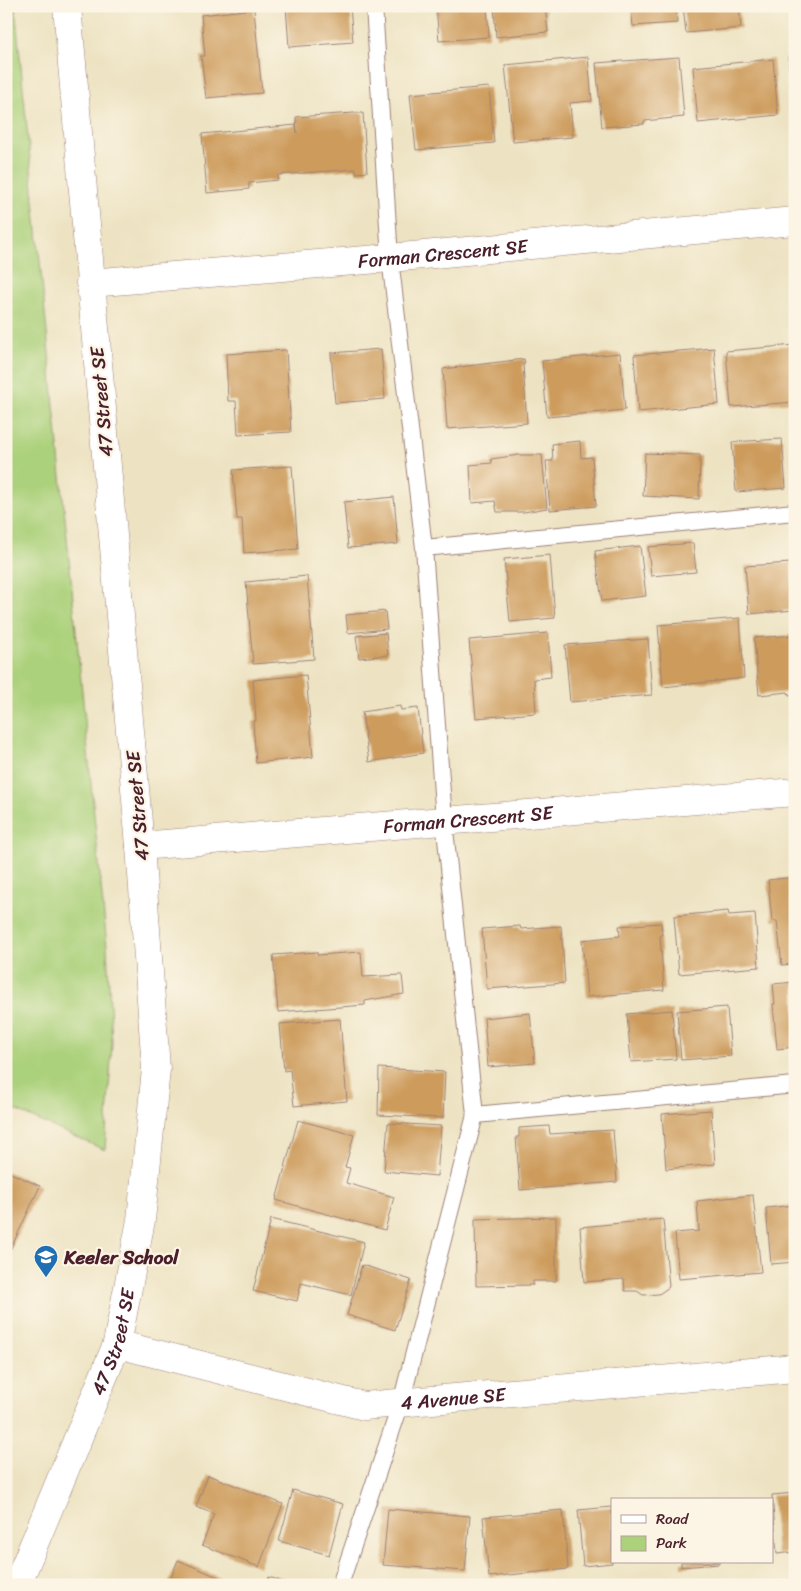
<svg xmlns="http://www.w3.org/2000/svg" width="801" height="1591" viewBox="0 0 801 1591" font-family="Sriracha,sans-serif">
  <style>
    .green { fill: #acd17b; stroke: #7b7853 }
    .building { fill: #cd9c5d }
    .lines { fill: none; stroke-linecap: round; stroke-linejoin: round }
    .lane-casing { stroke: #9c8177; stroke-width: 18 }
    .street-casing { stroke: #9c8177; stroke-width: 29 }
    .lane { stroke: #fff; stroke-width: 16 }
    .street { stroke: #fff; stroke-width: 28 }
    .labels { text-anchor: middle; stroke-width: 4.5; stroke-linejoin: round; paint-order: stroke }
    .street-label { font-size: 19px; fill: #4a1f2b; stroke: #fcf5e5 }
    .poi-label { font-size: 19px; font-weight: bold; fill: #4a1f2b; stroke: #fcf5e5; text-anchor: start }
  </style>
  <rect width="100%" height="100%" fill="#fcf5e5"/>
  <filter id="ink" filterUnits="userSpaceOnUse"><feTurbulence type="fractalNoise" baseFrequency=".02" numOctaves="2"/><feDisplacementMap in="SourceGraphic" scale="10" xChannelSelector="R" yChannelSelector="G"/><feConvolveMatrix kernelMatrix="1 2 1 2 8 2 1 2 1" color-interpolation-filters="sRGB"/></filter>
  <filter id="wash" filterUnits="userSpaceOnUse"><feTurbulence type="fractalNoise" baseFrequency=".0096" numOctaves="4" result="noise"/><feDisplacementMap in="SourceGraphic" scale="20" xChannelSelector="R" yChannelSelector="G"/><feGaussianBlur stdDeviation="1.12" result="paint"/><feColorMatrix in="noise" values="0 0 0 0 0 0 0 0 0 0 0 0 0 0 0 0 0 1.4 0 .05"/><feComposite in="paint" operator="in"/></filter>
  <g filter="url(#wash)">
    <rect width="100%" height="100%" fill="#ede3c3"/>
    <path class="green" d="M6 6H15L107 947 112 1043 105 1150 6 1106Z"/>
    <g id="blocks">
      <g class="building">
        <path d="M286 6H350L353 42 289 47Z"/>
        <path d="M436 6H487L489 37 439 41Z"/>
        <path d="M494 6H545L548 32 496 37Z"/>
        <path d="M631 6H676L677 23 633 26Z"/>
        <path d="M683 6H739L741 28 686 33Z"/>
        <path d="M254 9 262 93 206 98 201 56H205L201 15Z"/>
        <path d="M795 55V121H793L788 56Z"/>
        <path d="M588 57 592 101 570 103 573 137 513 142 505 65Z"/>
        <path d="M679 57 684 117 644 121V124L602 127 596 63Z"/>
        <path d="M773 59 778 115 698 123 693 67Z"/>
        <path d="M489 87 494 143 416 150 410 94Z"/>
        <path d="M354 113H363L367 172 356 173V169L278 175V180L249 183V189L207 193 202 134 296 125 297 133 296 117Z"/>
        <path d="M795 345V402L731 407 726 351Z"/>
        <path d="M714 348 719 404 638 412 634 355Z"/>
        <path d="M381 349 385 399 335 403 331 353Z"/>
        <path d="M286 350 291 432 238 435 236 401H228L226 354Z"/>
        <path d="M620 353 625 410 547 417 542 361Z"/>
        <path d="M524 359 525 364H523L527 423 447 429 443 369Z"/>
        <path d="M782 439 786 488 736 492 732 442Z"/>
        <path d="M580 441 581 458 592 457 596 506 550 510 546 461H553L552 444Z"/>
        <path d="M645 453 700 455 699 499 643 496Z"/>
        <path d="M519 455H542L547 508 524 512H497L495 501 472 503 470 465 492 463 491 459Z"/>
        <path d="M292 466 298 549 244 553 242 519H237L233 470Z"/>
        <path d="M394 497 398 544 348 548 344 502Z"/>
        <path d="M693 543 696 572 651 576 648 547Z"/>
        <path d="M640 546 646 596 602 601 595 551Z"/>
        <path d="M550 555 555 618 510 622 504 559Z"/>
        <path d="M791 563 794 610 749 614 745 566Z"/>
        <path d="M307 576 314 659 253 664 246 582Z"/>
        <path d="M385 611 387 629 348 633 346 615Z"/>
        <path d="M740 618 744 678 663 687 658 625Z"/>
        <path d="M386 633 388 655 359 658 356 636Z"/>
        <path d="M548 633 551 677 534 679 536 713 476 718 469 640Z"/>
        <path d="M795 635V694L789 695 788 692 759 695 754 638Z"/>
        <path d="M648 639 652 695 570 702 565 645Z"/>
        <path d="M306 675 313 757 256 763 253 721H256L253 680Z"/>
        <path d="M400 706 401 710 418 708 423 753 369 762 362 712Z"/>
        <path d="M795 877V964L782 965 777 921H772L768 880Z"/>
        <path d="M728 911 729 915 755 913 759 967 679 974 674 916Z"/>
        <path d="M661 923 662 935H660L664 990 587 997 582 940 620 936 619 926Z"/>
        <path d="M520 926 521 929 561 926 565 983 487 989 482 929Z"/>
        <path d="M317 952V955L361 952 363 977 402 975 404 994 365 1001V1005L278 1012 273 955Z"/>
        <path d="M795 982V1047L777 1049 773 1004H775L773 984Z"/>
        <path d="M727 1007 731 1056 681 1060 677 1011Z"/>
        <path d="M672 1010 676 1059 631 1062 627 1014Z"/>
        <path d="M530 1013 535 1063 488 1067 484 1018Z"/>
        <path d="M340 1019 347 1101 294 1106 290 1070 284 1071 280 1024Z"/>
        <path d="M379 1068 445 1072 443 1118 378 1115Z"/>
        <path d="M711 1110 715 1164 666 1169 662 1114Z"/>
        <path d="M298 1120 354 1135 345 1167 350 1168 346 1183 394 1197 385 1230 276 1200Z"/>
        <path d="M388 1123 441 1126 437 1176 384 1171Z"/>
        <path d="M549 1126 550 1134 613 1130 617 1182 520 1190 516 1137H519V1128Z"/>
        <path d="M6 1171 40 1186 6 1259Z"/>
        <path d="M753 1195 761 1272 679 1279 675 1233 699 1231 697 1201Z"/>
        <path d="M795 1205V1262L771 1264 766 1208Z"/>
        <path d="M556 1217V1281H533V1285L476 1286 475 1219Z"/>
        <path d="M271 1219 364 1242 351 1295 301 1283 297 1301 253 1291Z"/>
        <path d="M663 1219 669 1287 659 1294 643 1295 637 1291H625L624 1279 584 1282 580 1227Z"/>
        <path d="M362 1265 411 1280 395 1330 347 1315Z"/>
        <path d="M208 1475 283 1504 259 1567 202 1545 214 1514 196 1507Z"/>
        <path d="M293 1490 343 1504 329 1555 279 1541Z"/>
        <path d="M795 1493V1552L777 1554 772 1495Z"/>
        <path d="M612 1507V1563L583 1566 578 1510Z"/>
        <path d="M388 1509 470 1516 465 1571 383 1565Z"/>
        <path d="M563 1510 568 1569 489 1577 483 1517Z"/>
        <path d="M178 1560 227 1581 225 1585H168Z"/>
        <path d="M681 1562H719V1564L681 1567Z"/>
        <path d="M269 1577 290 1584V1585H266Z"/>
        <path d="M668 1579V1585H633L632 1582Z"/>
        <path d="M726 1581V1585H692V1583Z"/>
      </g>
    </g>
  </g>
  <g filter="url(#ink)">
    <use href="#blocks" fill-opacity="0" stroke="#9c8177" stroke-width="1"/>
    <g class="lines">
      <defs>
        <g id="lane">
          <path d="M424 548 795 512"/>
          <path d="M475 1115 795 1085"/>
          <path d="M340 1585 401 1403 475 1115 444 820 424 548 390 258 374 6"/>
        </g>
        <g id="street">
          <path id="s1" d="M90 283 390 258 795 221"/>
          <path id="s2" d="M140 846 795 792"/>
          <path id="s3" d="M117 1344 364 1406 795 1368"/>
          <path id="s4" d="M17 1585 117 1344 141 1220 156 1069 140 846 67 6"/>
        </g>
      </defs>
      <use href="#lane" class="lane-casing"/>
      <use href="#street" class="street-casing"/>
      <use href="#lane" class="lane"/>
      <use href="#street" class="street"/>
    </g>
  </g>
  <defs>
    <symbol id="school-pin" viewBox="-11 -11 22 30"><path d="M0 17L-7.5 6A9.5 9.5 0 1 1 7.5 6Z" fill="#1f6fb2" stroke="#fcf5e5"/><path d="M0-5L7-2L0 1L-7-2ZM-4 1L0 2.5L4 1V4Q0 6-4 4Z" fill="#fff"/></symbol>
  </defs>
  <g fill-rule="evenodd">
    <use href="#school-pin" x="32" y="1243" width="28" height="38"/>
  </g>
  <g class="labels">
    <g class="street-label">
      <text dy="7" stroke="none"><textPath href="#s1" startOffset="354">Forman Crescent SE</textPath></text>
      <text transform="translate(101 402) rotate(-95)" y="7">47 Street SE</text>
      <text transform="translate(137 806) rotate(-95)" y="7">47 Street SE</text>
      <text dy="7" stroke="none"><textPath href="#s2" startOffset="329">Forman Crescent SE</textPath></text>
      <text dy="7" stroke="none"><textPath href="#s4" startOffset="262">47 Street SE</textPath></text>
      <text dy="7" stroke="none"><textPath href="#s3" startOffset="344">4 Avenue SE</textPath></text>
    </g>
    <g class="poi-label">
      <text x="64" y="1264">Keeler School</text>
    </g>
  </g>
  <rect width="801" height="1591" fill="none" stroke="#fcf5e5" stroke-width="25"/>
  <rect x="611" y="1498" width="162" height="65" fill="#fcf5e5" stroke="#b59f9b"/>
  <rect x="621" y="1515" width="25" height="8" fill="#ffffff" stroke="#b59f9b"/>
  <text x="656" y="1524" font-size="15" fill="#4a1f2b">Road</text>
  <rect x="621" y="1536" width="25" height="15" fill="#acd17b" stroke="#b59f9b"/>
  <text x="656" y="1548" font-size="15" fill="#4a1f2b">Park</text>
</svg>
